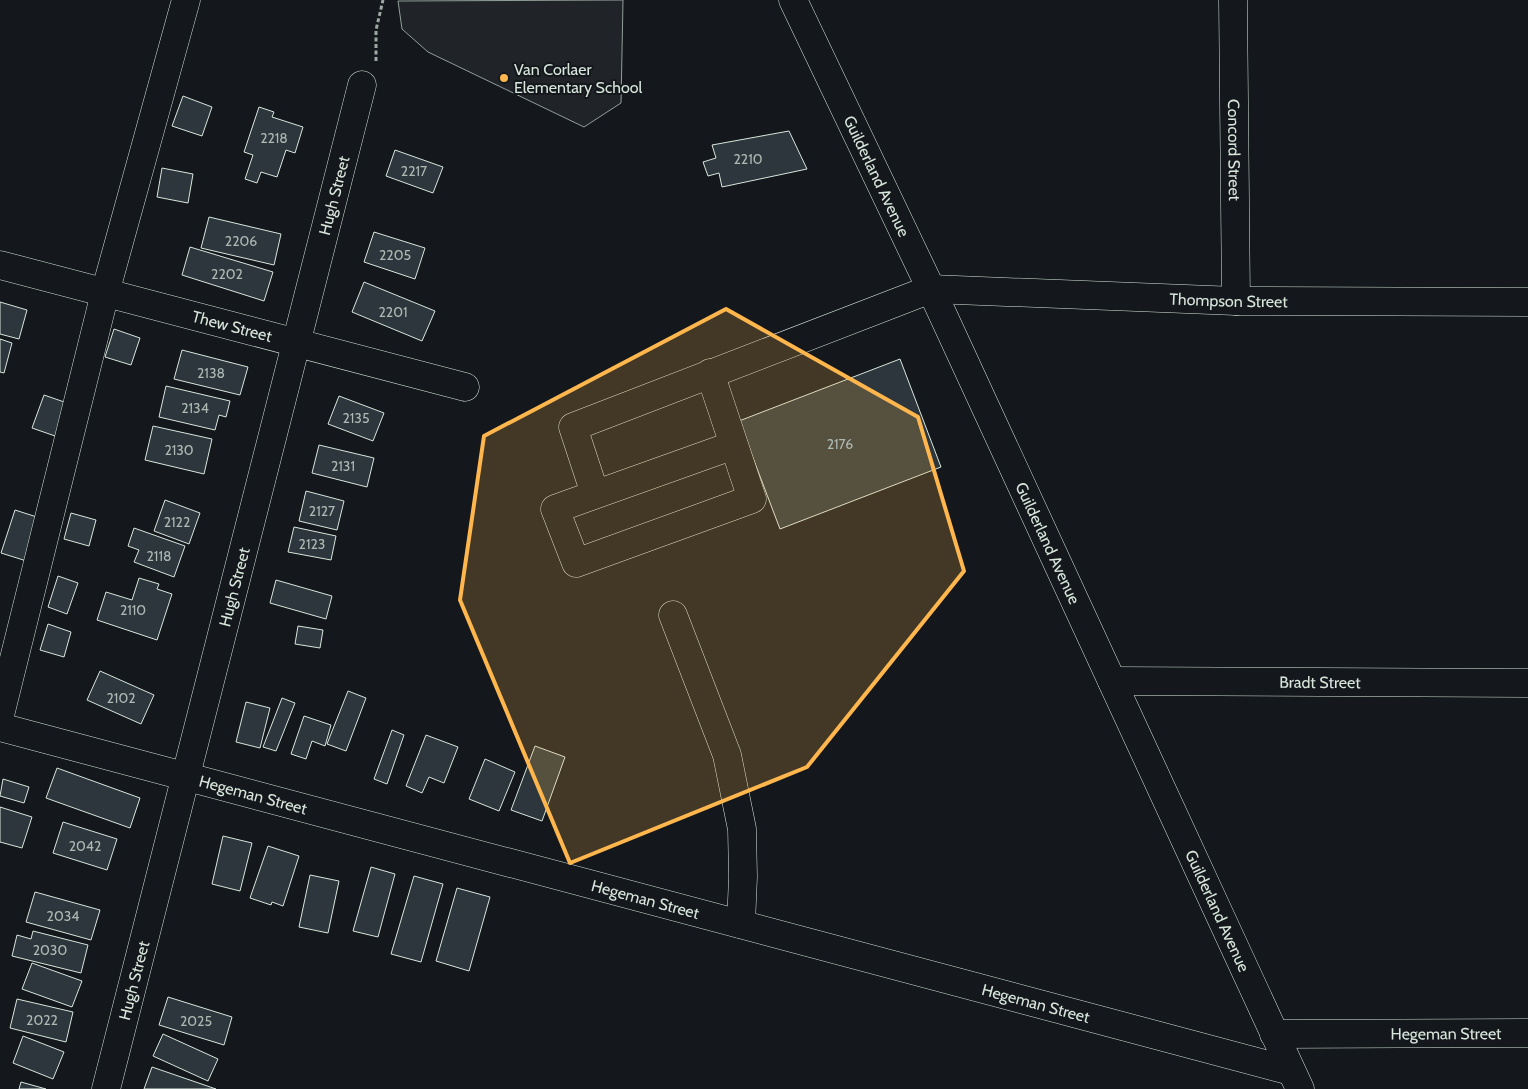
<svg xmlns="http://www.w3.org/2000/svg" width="1528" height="1089" viewBox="0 0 1528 1089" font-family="Cabin,sans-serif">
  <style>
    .green { fill: #202428; stroke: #939e99 }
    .building { fill: #2c363c; stroke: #d8e6dc }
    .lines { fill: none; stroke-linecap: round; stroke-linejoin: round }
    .minor-casing { stroke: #d8e6dc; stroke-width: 29 }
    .path { stroke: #9da8a2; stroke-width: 3; stroke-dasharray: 4 2.5; stroke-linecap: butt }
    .minor { stroke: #14181c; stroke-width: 28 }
    .marked { fill: #ffb74d; fill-opacity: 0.2; stroke: #ffb74d; stroke-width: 4; stroke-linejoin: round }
    .poi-dot { fill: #ffb74d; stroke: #14181c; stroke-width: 2 }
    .labels { text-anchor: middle; stroke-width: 4; stroke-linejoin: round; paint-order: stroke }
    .number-label { font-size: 14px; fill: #adbab4 }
    .poi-label { font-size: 16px; fill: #d8e6dc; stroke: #14181c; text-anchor: start }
    .street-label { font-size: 16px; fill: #d8e6dc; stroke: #14181c }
  </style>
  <rect width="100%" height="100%" fill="#14181c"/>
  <path class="green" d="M623 0 621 103 584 127 428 52 402 29 398 1Z"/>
  <g class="building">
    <path d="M183 96 212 107 202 136 172 126Z"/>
    <path d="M259 107 274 112 272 117 303 127 295 153 286 150 277 177 261 172 257 183 245 179 253 155 244 152Z"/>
    <path d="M789 131 807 169 722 187 719 173 708 176 703 162 716 158 712 145Z"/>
    <path d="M395 150 443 167 433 193 386 176Z"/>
    <path d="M162 168 193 174 188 203 157 197Z"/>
    <path d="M209 217 281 234 274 265 201 248Z"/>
    <path d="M374 232 425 248 415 279 364 262Z"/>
    <path d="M190 247 273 272 264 301 182 275Z"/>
    <path d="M364 282 435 311 422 341 352 312Z"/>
    <path d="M0 302 27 310 19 339 0 334Z"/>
    <path d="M114 329 140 338 131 365 105 357Z"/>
    <path d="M0 339 12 343 4 373 0 372Z"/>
    <path d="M182 350 248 367 240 395 174 379Z"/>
    <path d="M900 359 941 467 780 529 739 421Z"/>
    <path d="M166 386 230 401 226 417 219 415 215 430 159 417Z"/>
    <path d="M44 395 70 404 58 437 32 428Z"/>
    <path d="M339 396 384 413 373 441 328 424Z"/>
    <path d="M153 426 212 439 204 474 145 460Z"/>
    <path d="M319 445 374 458 367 487 312 473Z"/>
    <path d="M306 491 344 501 337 530 299 521Z"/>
    <path d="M165 500 200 513 189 544 154 531Z"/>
    <path d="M15 510 40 518 33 563 1 553Z"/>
    <path d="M71 513 96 520 89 546 64 539Z"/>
    <path d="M294 527 336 536 331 560 288 552Z"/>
    <path d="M134 528 185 546 174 577 134 562 139 550 128 546Z"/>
    <path d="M58 576 78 583 67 614 48 607Z"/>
    <path d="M139 578 159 584 157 589 172 594 157 640 97 620 106 592 132 600Z"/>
    <path d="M276 580 332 596 326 619 270 603Z"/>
    <path d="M48 624 71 632 64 657 40 650Z"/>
    <path d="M298 626 323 630 320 648 295 644Z"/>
    <path d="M100 671 154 695 141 724 87 700Z"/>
    <path d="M348 691 366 698 346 751 327 744Z"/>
    <path d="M282 698 295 703 276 751 263 747Z"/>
    <path d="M246 702 270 708 260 748 236 742Z"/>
    <path d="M304 716 331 725 325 746 312 741 306 759 291 754Z"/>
    <path d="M392 730 404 735 387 784 374 779Z"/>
    <path d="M426 735 458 747 444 783 429 777 422 793 406 786Z"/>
    <path d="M535 746 565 757 542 821 511 810Z"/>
    <path d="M485 759 515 772 499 811 469 799Z"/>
    <path d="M57 768 140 798 130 828 46 798Z"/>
    <path d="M3 779 29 787 24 803 0 796Z"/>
    <path d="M0 807 32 817 22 848 0 842Z"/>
    <path d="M63 822 117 839 107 870 53 853Z"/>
    <path d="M223 836 252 843 240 891 212 884Z"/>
    <path d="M268 846 299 856 283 906 272 902 271 905 250 898Z"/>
    <path d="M371 867 395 874 378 937 353 931Z"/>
    <path d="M310 875 339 881 328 933 299 927Z"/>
    <path d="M414 876 443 884 421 962 391 954Z"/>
    <path d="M457 888 490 897 469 971 436 961Z"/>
    <path d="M35 892 100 910 91 940 26 922Z"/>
    <path d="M33 931 88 945 81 973 12 956 17 935 31 939Z"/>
    <path d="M32 963 82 981 72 1007 22 989Z"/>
    <path d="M168 997 232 1017 224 1045 159 1025Z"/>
    <path d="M17 999 73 1012 66 1042 10 1028Z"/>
    <path d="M163 1034 218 1059 208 1081 153 1056Z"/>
    <path d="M23 1036 64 1052 53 1079 13 1063Z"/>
    <path d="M152 1067 216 1089H144Z"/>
    <path d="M21 1082 46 1089H19Z"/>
  </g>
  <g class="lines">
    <defs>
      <g id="minor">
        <path id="s1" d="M793 0 931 289 1300 1089"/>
        <path id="s2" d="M1233 0 1236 301"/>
        <path id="s3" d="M0 265 465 387"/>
        <path d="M710 373 752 499 576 563 555 509 734 445"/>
        <path id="s4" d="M595 494 573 427 931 289 1236 301 1528 302"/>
        <path d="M673 615 727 755 742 829 743 877 741 924"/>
        <path id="s5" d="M1112 681 1528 683"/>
        <path d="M0 715 105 293 186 0"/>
        <path id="s6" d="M0 727 1291 1071"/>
        <path id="s7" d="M1274 1034 1528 1033"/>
        <path id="s8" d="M106 1089 362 85"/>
      </g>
    </defs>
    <use href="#minor" class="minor-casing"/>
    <path class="path" d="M376 61V30L383 0"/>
    <use href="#minor" class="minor"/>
  </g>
  <path class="marked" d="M726 309 918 417 964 571 807 767 570 863 460 600 484 436Z"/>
  <circle class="poi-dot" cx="504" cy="78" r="5"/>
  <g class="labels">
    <g class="number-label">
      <text x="274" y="143">2218</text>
      <text x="748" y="164">2210</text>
      <text x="414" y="176">2217</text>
      <text x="241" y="246">2206</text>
      <text x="395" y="260">2205</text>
      <text x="227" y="279">2202</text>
      <text x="393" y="317">2201</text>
      <text x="211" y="378">2138</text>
      <text x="195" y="413">2134</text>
      <text x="356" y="423">2135</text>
      <text x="840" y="449">2176</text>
      <text x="179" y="455">2130</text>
      <text x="343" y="471">2131</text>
      <text x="322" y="516">2127</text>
      <text x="177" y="527">2122</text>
      <text x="312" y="549">2123</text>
      <text x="159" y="561">2118</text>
      <text x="133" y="615">2110</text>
      <text x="121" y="703">2102</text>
      <text x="85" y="851">2042</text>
      <text x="63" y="921">2034</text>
      <text x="50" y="955">2030</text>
      <text x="42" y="1025">2022</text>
      <text x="196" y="1026">2025</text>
    </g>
    <g class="poi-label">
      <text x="514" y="75">Van Corlaer<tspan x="514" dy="18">Elementary School</tspan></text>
    </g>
    <g class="street-label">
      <text dy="6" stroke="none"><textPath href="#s2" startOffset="150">Concord Street</textPath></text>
      <text dy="6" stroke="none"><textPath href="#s1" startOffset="195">Guilderland Avenue</textPath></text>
      <text dy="6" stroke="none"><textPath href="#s8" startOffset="922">Hugh Street</textPath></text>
      <text dy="6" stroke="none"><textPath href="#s4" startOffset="752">Thompson Street</textPath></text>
      <text dy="6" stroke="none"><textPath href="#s3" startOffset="240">Thew Street</textPath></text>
      <text dy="6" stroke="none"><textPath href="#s1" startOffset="600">Guilderland Avenue</textPath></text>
      <text dy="6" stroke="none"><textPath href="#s8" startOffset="518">Hugh Street</textPath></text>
      <text dy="6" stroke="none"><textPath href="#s5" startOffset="208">Bradt Street</textPath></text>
      <text dy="6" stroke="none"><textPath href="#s6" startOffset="262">Hegeman Street</textPath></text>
      <text dy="6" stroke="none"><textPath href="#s6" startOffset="668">Hegeman Street</textPath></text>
      <text dy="6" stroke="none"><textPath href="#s1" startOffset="1005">Guilderland Avenue</textPath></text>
      <text dy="6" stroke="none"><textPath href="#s8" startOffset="112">Hugh Street</textPath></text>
      <text dy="6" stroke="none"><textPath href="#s6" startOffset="1072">Hegeman Street</textPath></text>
      <text dy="6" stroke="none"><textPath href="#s7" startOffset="172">Hegeman Street</textPath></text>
    </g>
  </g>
</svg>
